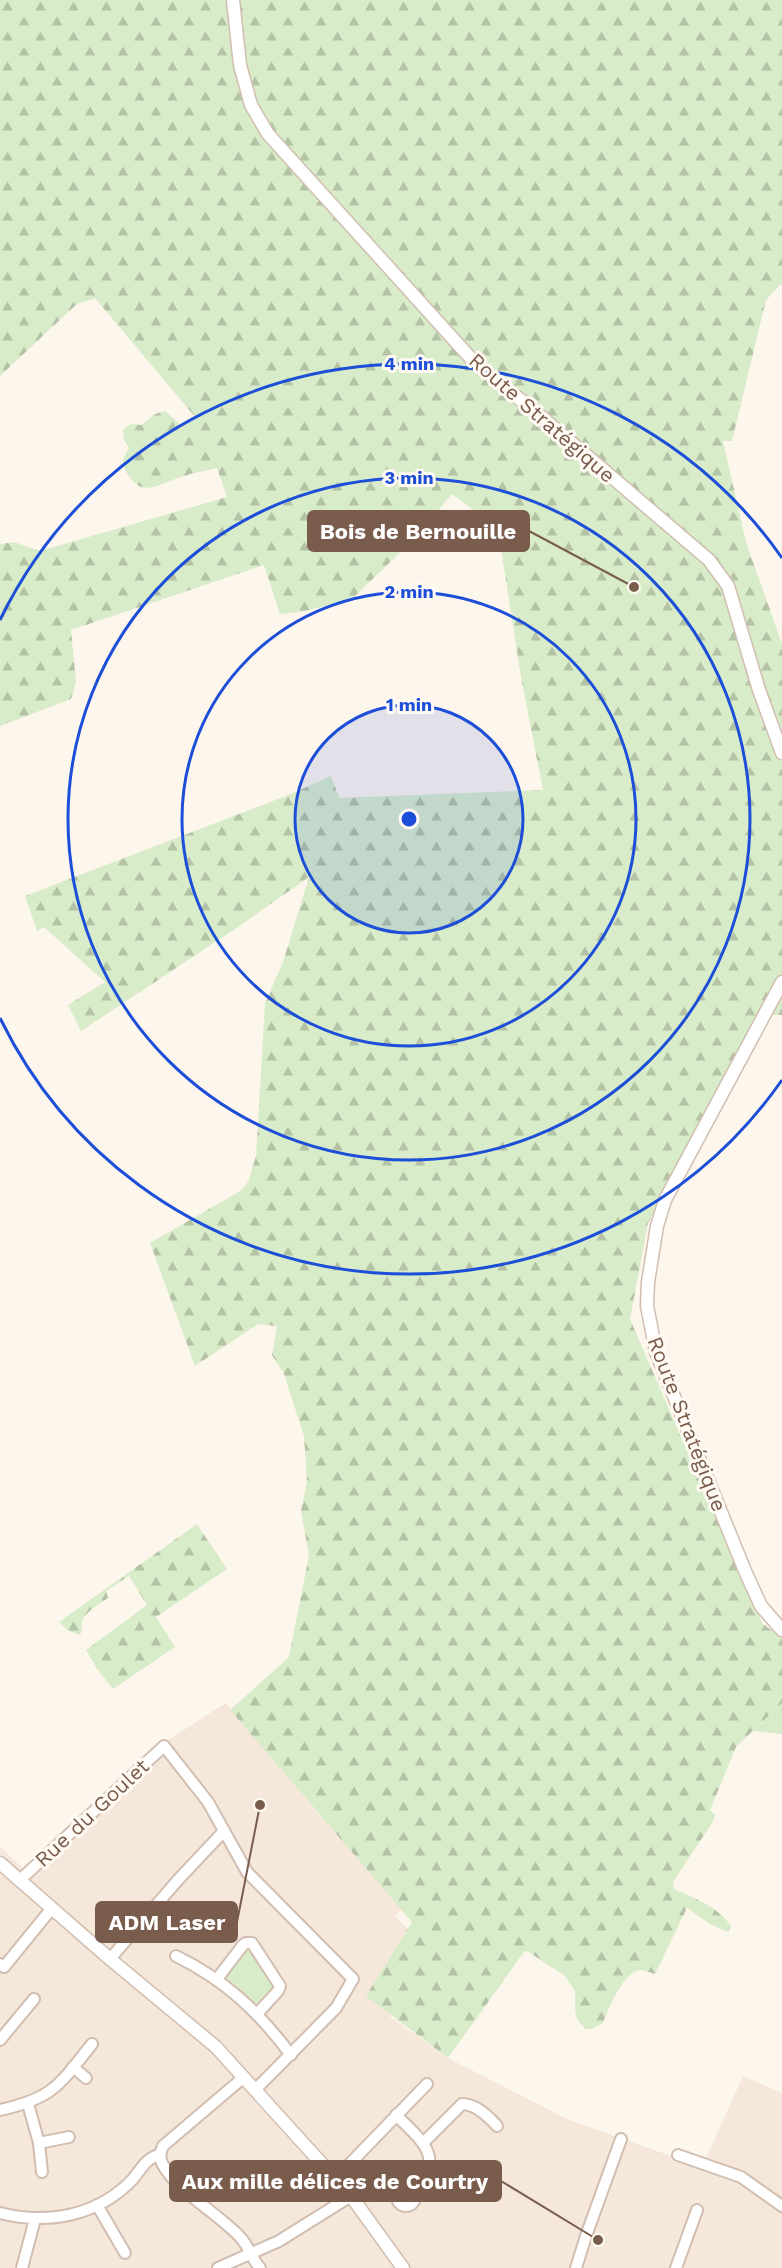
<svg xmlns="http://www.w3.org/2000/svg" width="782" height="2268" viewBox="0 0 782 2268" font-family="'Work Sans',sans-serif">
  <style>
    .residential { fill: #f5e8da }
    .green { fill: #d8ecc9 }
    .forest { fill: url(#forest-firs) }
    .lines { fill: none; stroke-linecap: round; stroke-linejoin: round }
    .minor-casing { stroke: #d1beb0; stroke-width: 14 }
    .tertiary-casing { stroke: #d1beb0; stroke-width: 15 }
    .minor { stroke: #fff; stroke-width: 10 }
    .tertiary { stroke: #fff; stroke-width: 12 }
    .ring { fill: none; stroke: #1d4ed8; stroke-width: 3 }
    .labels { text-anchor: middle; stroke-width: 6; stroke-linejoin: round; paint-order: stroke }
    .street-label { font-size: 21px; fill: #7a5c4d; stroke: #fffaf3 }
    .centre { fill: #1d4ed8; stroke: #fffaf3; stroke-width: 3 }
    .ring-label { font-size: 18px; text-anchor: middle; font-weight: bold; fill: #1d4ed8; stroke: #fffaf3; stroke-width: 6; stroke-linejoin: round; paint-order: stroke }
    .leader { fill: none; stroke: #7a5c4d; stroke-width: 2 }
    .callout-dot { fill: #7a5c4d; stroke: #fffaf3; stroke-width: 2 }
    .callout { fill: #7a5c4d; stroke: #7a5c4d; stroke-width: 2 }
    .callout-label { font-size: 22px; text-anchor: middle; font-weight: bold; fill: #fff }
  </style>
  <defs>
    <pattern id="forest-firs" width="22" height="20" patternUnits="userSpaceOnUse" patternTransform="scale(1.5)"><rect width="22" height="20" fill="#d8ecc9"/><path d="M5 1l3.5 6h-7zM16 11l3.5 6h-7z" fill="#b4c2a5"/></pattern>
  </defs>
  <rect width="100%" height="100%" fill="#fdf6ec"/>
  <path class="residential" d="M226 1703 321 1817 409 1856 430 1883 395 1916 436 1959 389 2016 448 2058 567 2119 702 2167 743 2076 782 2093V2268H0V1847L23 1868 157 1747Z"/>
  <g class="green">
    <path d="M782 1703V1734L753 1731Z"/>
    <path d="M248 1948 276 1985 258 2007H255L224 1978 244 1949Z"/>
  </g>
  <g class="forest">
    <path d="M0 0H782V283L766 300 732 441H723L746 542 782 644V1015H765L648 1223 630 1319 762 1623 782 1638V1703L736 1747 710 1810 715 1815 714 1820 673 1882 674 1889C695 1898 718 1907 731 1926L728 1932 710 1924 687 1908 655 1974C651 1973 645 1970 641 1970 624 1970 608 2010 603 2023L592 2029H586C570 2015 577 2008 575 1991L565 1976 527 1951 524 1952 448 2058 366 1996 412 1922 230 1710 289 1657 309 1555 301 1511 307 1481 304 1436 284 1374 272 1355 277 1326 258 1324 195 1366 150 1243 242 1190C254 1175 249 1173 256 1157L265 1003 283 962 309 877 238 927 81 1031 68 1005 105 982 44 927 37 931 25 896 291 794 331 776 339 798 543 790 521 677 499 536 485 518 452 494 413 540 352 599 301 612 280 614 264 565 71 630 76 682 71 699 0 726V544L14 542 40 551 227 497 217 468C206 471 195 472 184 476 155 485 138 503 122 462L129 447 124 439 123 430 131 424 141 425 155 414 165 411 181 425 196 418 95 298 77 304 0 376Z"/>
    <path d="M197 1524 227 1569 156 1617 175 1647 113 1689 97 1669 86 1650 147 1605 129 1576 106 1591 108 1598C100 1604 88 1610 83 1619 81 1624 83 1629 80 1635L67 1630 59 1622Z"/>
  </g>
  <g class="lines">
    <defs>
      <g id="minor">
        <path d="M20 1880 164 1746 208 1802 247 1872 353 1979 336 2008 255 2090"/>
        <path d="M176 1956C225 1980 258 2011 291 2055"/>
        <path d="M110 1959 177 1881 224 1831"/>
        <path d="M0 1964 4 1967 52 1908"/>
        <path d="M217 1979 243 1945 246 1943H252L280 1986 278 1991 257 2014"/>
        <path d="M0 2040 34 1999"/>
        <path d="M73 2067 86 2078"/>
        <path d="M244 2077 163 2146C160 2152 159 2157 162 2163 175 2190 219 2214 240 2237 249 2246 251 2258 260 2268"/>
        <path d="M28 2104 39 2143 42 2172"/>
        <path d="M0 2110C54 2098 59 2085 92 2044"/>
        <path d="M396 2115C421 2140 448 2159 412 2191"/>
        <path d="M424 2142 462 2104C476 2104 488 2116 497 2126"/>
        <path d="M39 2143 69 2137"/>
        <path d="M678 2155 741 2177 782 2206"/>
        <path d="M336 2178 427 2084"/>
        <circle cx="406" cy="2197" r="9"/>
        <path d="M97 2205 125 2253"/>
        <path d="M0 2213C48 2225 98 2216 133 2179 140 2170 148 2156 160 2155"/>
        <path d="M22 2268 35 2219"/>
        <path d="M218 2268 279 2241 351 2196"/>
        <path d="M576 2268 586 2236 621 2139"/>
        <path d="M676 2268 697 2210"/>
      </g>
      <g id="tertiary">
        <path d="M233 0 240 65 251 105 268 134 475 363 538 414 709 560 728 586 759 690 782 753"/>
        <path d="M782 982 665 1200 657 1226 648 1282 647 1306 656 1352 745 1571 761 1606 782 1630"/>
        <path d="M0 1863 110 1959 216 2047 351 2196 403 2268"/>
      </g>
    </defs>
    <use href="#minor" class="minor-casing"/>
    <use href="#tertiary" class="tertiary-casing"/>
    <use href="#minor" class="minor"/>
    <use href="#tertiary" class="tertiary"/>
  </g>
  <circle cx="409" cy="819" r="114" fill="#1d4ed8" fill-opacity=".12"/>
  <g class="ring">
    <circle cx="409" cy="819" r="114"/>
    <circle cx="409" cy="819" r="227"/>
    <circle cx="409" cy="819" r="341"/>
    <path d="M782 1080A455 455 0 0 1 0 1018M0 620A455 455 0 0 1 782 558"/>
  </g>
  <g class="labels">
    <g class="street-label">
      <text transform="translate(542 418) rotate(41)" y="7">Route Stratégique</text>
      <text transform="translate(687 1424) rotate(69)" y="7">Route Stratégique</text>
      <text transform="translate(92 1813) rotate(-43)" y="7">Rue du Goulet</text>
    </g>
  </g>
  <circle cx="409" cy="819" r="9" class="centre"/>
  <g class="ring-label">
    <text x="409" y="370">4 min</text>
    <text x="409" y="484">3 min</text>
    <text x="409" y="598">2 min</text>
    <text x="409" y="711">1 min</text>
  </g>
  <path class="leader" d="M634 587L529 531M260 1805L237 1922M598 2240L501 2181"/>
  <g class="callout-dot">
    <circle cx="634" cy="587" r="6"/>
    <circle cx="260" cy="1805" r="6"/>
    <circle cx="598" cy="2240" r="6"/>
  </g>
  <g class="callout">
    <rect x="308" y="511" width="221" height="40" rx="6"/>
    <rect x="96" y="1902" width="141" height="40" rx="6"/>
    <rect x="170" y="2161" width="331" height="40" rx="6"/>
  </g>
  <g class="callout-label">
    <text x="418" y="539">Bois de Bernouille</text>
    <text x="167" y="1930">ADM Laser</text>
    <text x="335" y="2189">Aux mille délices de Courtry</text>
  </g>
</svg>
